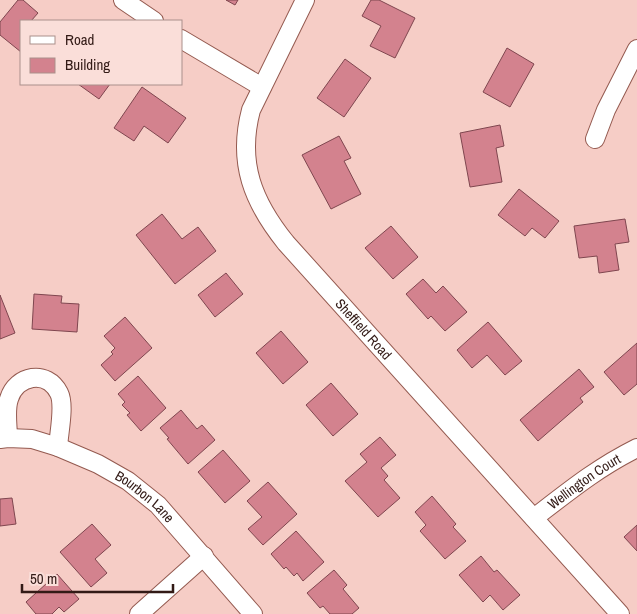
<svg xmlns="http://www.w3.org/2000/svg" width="637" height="614" viewBox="0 0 637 614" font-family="'Archivo Narrow',sans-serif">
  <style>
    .building { fill: #d3828e; stroke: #7f464f }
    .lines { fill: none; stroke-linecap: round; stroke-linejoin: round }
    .street-casing { stroke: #945a50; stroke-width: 20 }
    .street { stroke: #fff; stroke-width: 18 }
    .labels { text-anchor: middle; stroke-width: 4; stroke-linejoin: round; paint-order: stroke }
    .street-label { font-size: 14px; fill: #321a16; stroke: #faded9 }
  </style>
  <rect width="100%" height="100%" fill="#f6cdc6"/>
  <g class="building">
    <path d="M18 0H23L38 13 31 21H21V52L0 35V22Z"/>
    <path d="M226 0H238L235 5Z"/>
    <path d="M371 0H379L415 18 395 58 370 46 381 26 362 16Z"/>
    <path d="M507 48 534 64 510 107 483 92Z"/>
    <path d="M345 59 371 78 344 117 317 98Z"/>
    <path d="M78 84H110L99 99Z"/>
    <path d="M142 87 186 118 168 143 144 126 134 141 114 128Z"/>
    <path d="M500 125 504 146 496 148 502 182 470 187 460 133Z"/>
    <path d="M339 136 351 158 344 161 361 194 331 209 302 155Z"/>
    <path d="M519 189 559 221 545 238 532 228 525 236 498 215Z"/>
    <path d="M162 214 182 239 198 227 216 251 175 284 136 235Z"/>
    <path d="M625 219 629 242 615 244 619 270 599 273 597 256 579 258 574 226Z"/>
    <path d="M391 226 418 257 393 279 365 248Z"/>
    <path d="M226 273 243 294 215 317 198 295Z"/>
    <path d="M423 279 436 293 443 286 467 312 445 331 431 316 428 319 406 294Z"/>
    <path d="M34 294 62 296 61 303 79 304 77 332 32 329Z"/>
    <path d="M0 295 15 333 0 339Z"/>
    <path d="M125 317 152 348 115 381 101 365 113 354 111 352 115 348 104 336Z"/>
    <path d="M488 322 522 361 505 375 487 355 472 368 457 350Z"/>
    <path d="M281 331 308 362 283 384 256 353Z"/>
    <path d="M637 343V384L624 395 604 372Z"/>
    <path d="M579 369 594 387 580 398 583 402 538 441 520 420Z"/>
    <path d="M138 376 166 408 141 431 127 415 130 413 122 405 125 402 118 394Z"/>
    <path d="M331 383 358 414 333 436 306 405Z"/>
    <path d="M181 410 197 429 202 425 215 440 188 464 167 439 169 438 160 428Z"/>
    <path d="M380 437 396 455 381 468 388 476 384 480 400 498 378 517 345 481 367 462 360 454Z"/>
    <path d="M223 450 250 481 225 503 198 472Z"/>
    <path d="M268 482 297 514 263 545 248 529 262 517 247 501Z"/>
    <path d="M432 496 456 524 453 527 466 541 445 559 420 531 426 525 415 512Z"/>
    <path d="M12 498 16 524 0 526V499Z"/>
    <path d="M92 524 111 545 95 559 107 573 91 587 60 552Z"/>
    <path d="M637 525V551L624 537Z"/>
    <path d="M296 531 324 562 303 581 297 573 294 576 286 567 284 569 271 554Z"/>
    <path d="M481 556 494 572 497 570 520 595 503 610 490 595 483 602 459 575Z"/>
    <path d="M334 570 347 585 343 589 359 608 352 614H330L323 606 320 608 307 593Z"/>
    <path d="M57 574 79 599 64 612 59 607 52 614H36L26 602Z"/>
  </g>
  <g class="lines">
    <defs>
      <g id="street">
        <path d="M123 0 154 21"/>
        <path id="s1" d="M305 0 251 110C237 163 253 202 286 243L620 614"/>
        <path d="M181 39 262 87"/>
        <path d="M595 139 606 110 637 49"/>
        <path d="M8 438C8 426 5 410 9 399 16 375 47 369 59 393 65 405 59 432 58 447"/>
        <path id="s2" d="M0 439 8 438 32 439 58 447 98 464 128 481 158 505 253 614"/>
        <path id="s3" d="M534 518C569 491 597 468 637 448"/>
        <path d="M139 614 204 556"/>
      </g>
    </defs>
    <use href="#street" class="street-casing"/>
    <use href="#street" class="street"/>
  </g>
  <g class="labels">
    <g class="street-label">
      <text dy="5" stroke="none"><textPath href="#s1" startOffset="382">Sheffield Road</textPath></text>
      <text dy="5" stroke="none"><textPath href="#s3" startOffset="62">Wellington Court</textPath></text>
      <text dy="5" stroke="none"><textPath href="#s2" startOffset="160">Bourbon Lane</textPath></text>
    </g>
  </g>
  <rect x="20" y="20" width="162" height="65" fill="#faded9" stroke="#aa908b"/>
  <rect x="30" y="36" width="25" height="8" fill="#ffffff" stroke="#aa908b"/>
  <text x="65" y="45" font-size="15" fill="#321a16">Road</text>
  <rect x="30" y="58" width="25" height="15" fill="#d3828e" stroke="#aa908b"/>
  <text x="65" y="70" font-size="15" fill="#321a16">Building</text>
  <path d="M22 584v8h151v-8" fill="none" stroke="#321a16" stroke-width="2.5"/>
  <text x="30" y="584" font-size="15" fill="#321a16" stroke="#faded9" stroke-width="4" paint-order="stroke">50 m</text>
</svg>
